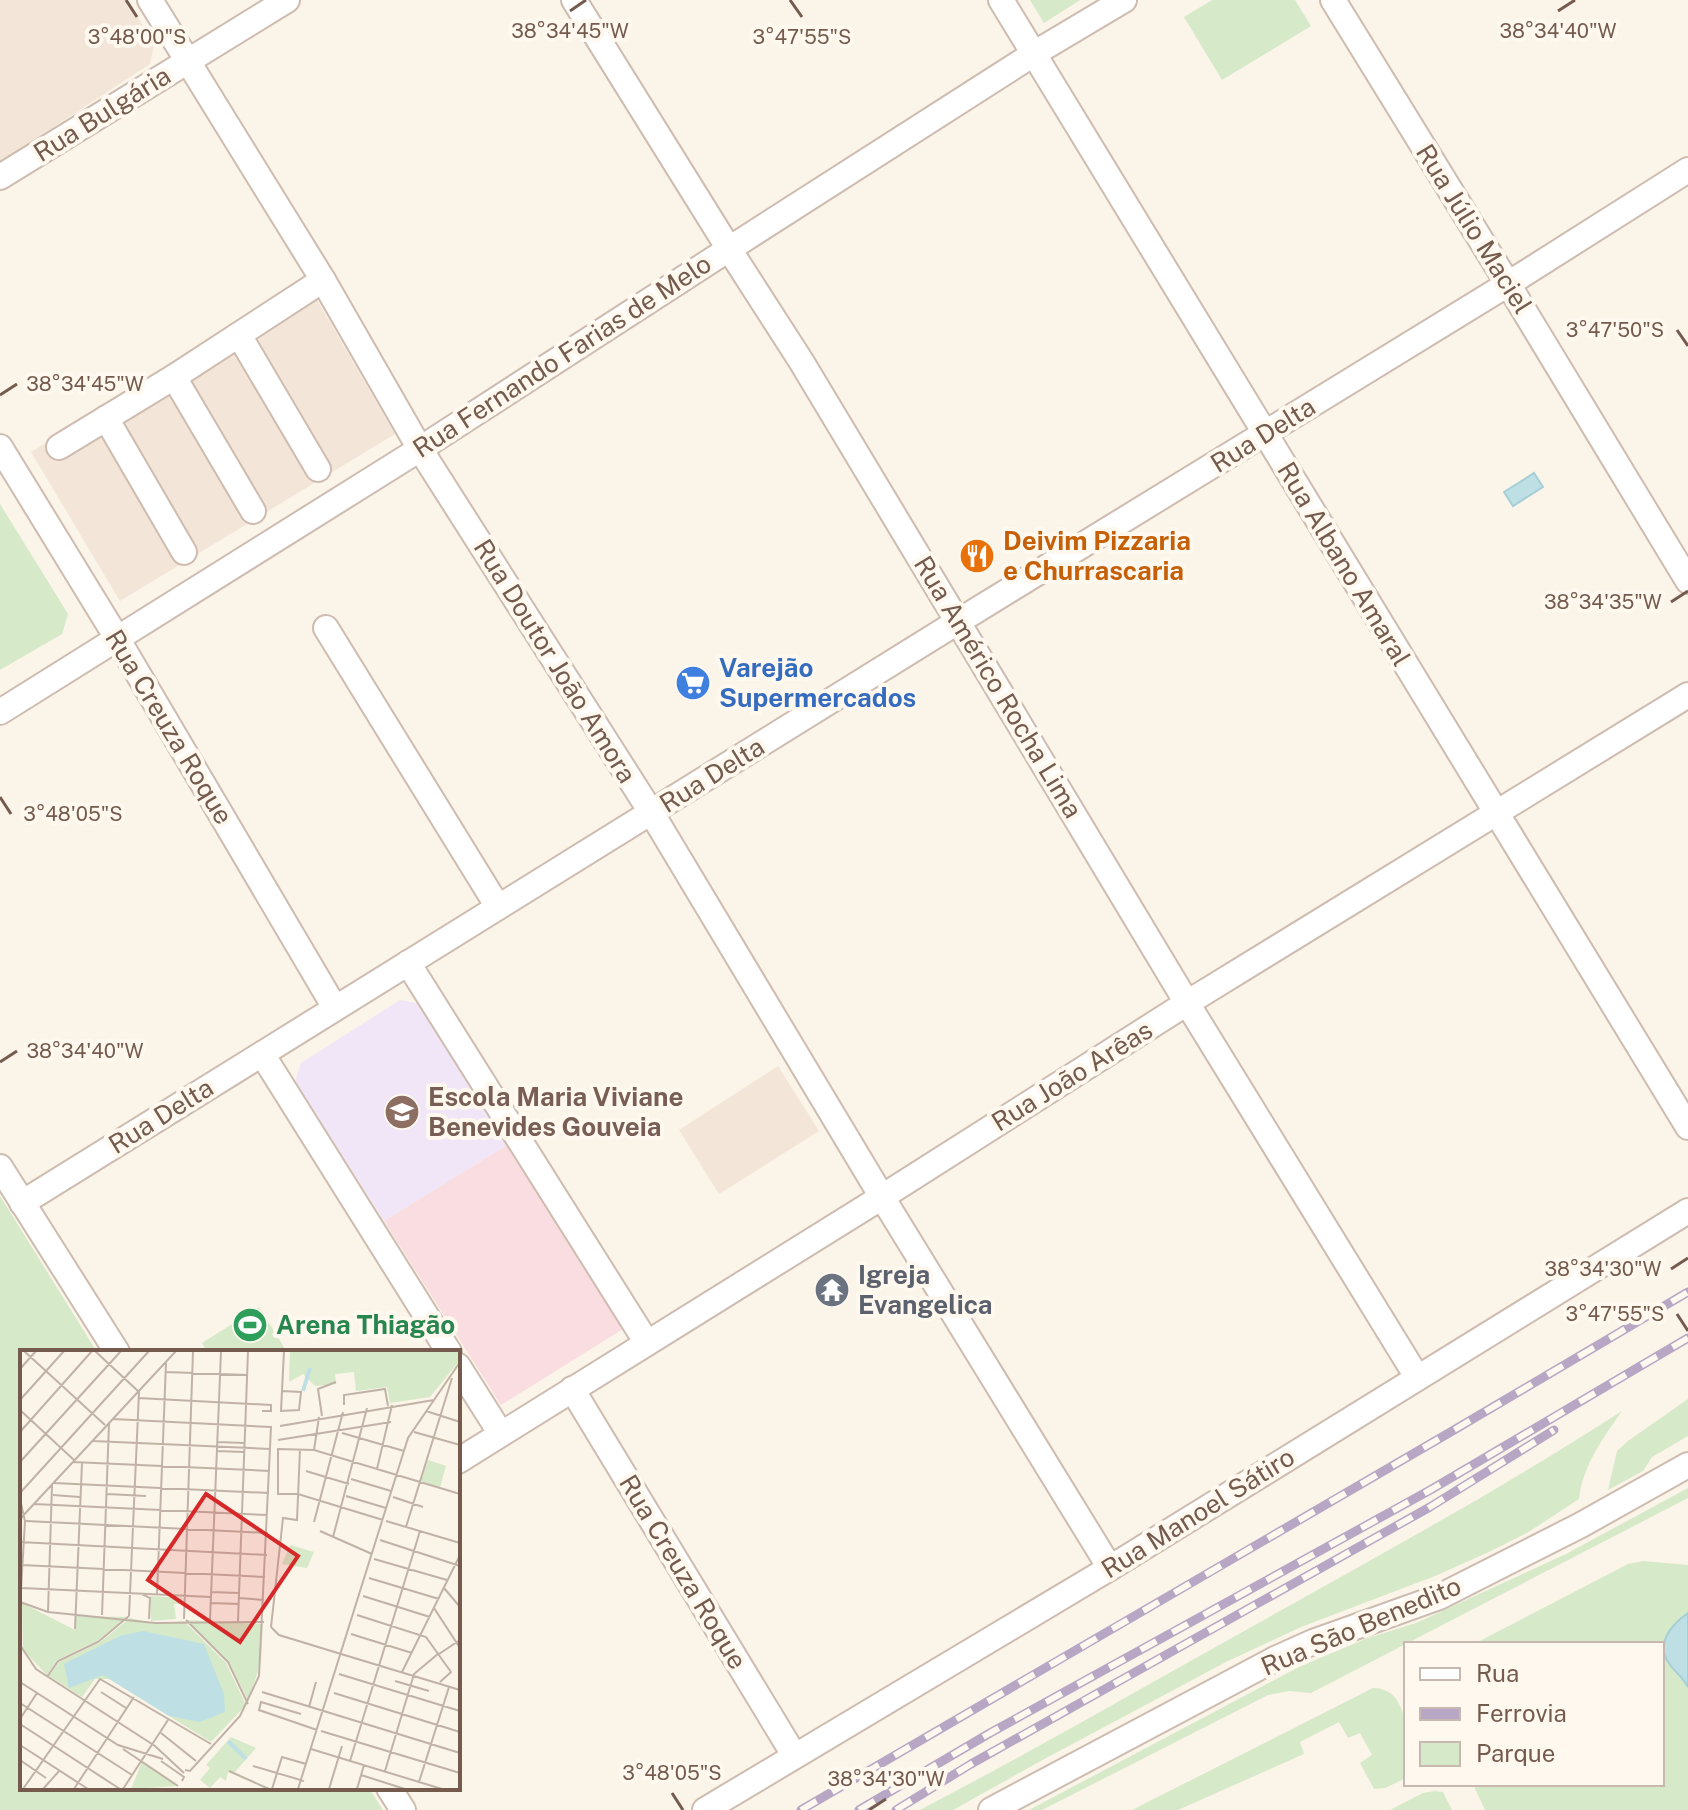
<svg xmlns="http://www.w3.org/2000/svg" width="1688" height="1810" viewBox="0 0 1688 1810" font-family="'Public Sans',sans-serif">
  <style>
    .residential { fill: #f3e6d8 }
    .education { fill: #f1e6f8 }
    .medical { fill: #f9dde1 }
    .green { fill: #d6e9c8 }
    .water { fill: #bee0e5; stroke: #a5cfd6; stroke-width: 2 }
    .lines { fill: none; stroke-linecap: round; stroke-linejoin: round }
    .minor-casing { stroke: #cdbcaf; stroke-width: 28 }
    .minor { stroke: #fff; stroke-width: 24 }
    .rail-casing { stroke: #b7a7c5; stroke-width: 9 }
    .rail { stroke: #fef8ef; stroke-width: 6; stroke-dasharray: 18; stroke-linecap: butt }
    .ticks { fill: none; stroke: #755b4e; stroke-width: 3 }
    .labels { text-anchor: middle; stroke-width: 8; stroke-linejoin: round; paint-order: stroke }
    .street-label { font-size: 26px; fill: #755b4e; stroke: #fef8ef }
    .food-label { font-size: 26px; font-weight: bold; fill: #c56008; stroke: #fef8ef; text-anchor: start }
    .shop-label { font-size: 26px; font-weight: bold; fill: #366cbe; stroke: #fef8ef; text-anchor: start }
    .education-label { font-size: 26px; font-weight: bold; fill: #785e54; stroke: #fef8ef; text-anchor: start }
    .worship-label { font-size: 26px; font-weight: bold; fill: #5b616d; stroke: #fef8ef; text-anchor: start }
    .leisure-label { font-size: 26px; font-weight: bold; fill: #27864d; stroke: #fef8ef; text-anchor: start }
    .inset-river { fill: none; stroke: #bee0e5; stroke-width: 4 }
    .inset-road { fill: none; stroke: #c1b2a6; stroke-width: 2 }
    .view { fill: #d62828; fill-opacity: 0.15; stroke: #d62828; stroke-width: 4 }
    .inset-edge { fill: none; stroke: #755b4e; stroke-width: 4 }
    .ticks-label { font-size: 20px; text-anchor: middle; fill: #755b4e; stroke: #fef8ef; stroke-width: 8; stroke-linejoin: round; paint-order: stroke }
  </style>
  <rect width="100%" height="100%" fill="#fbf4e9"/>
  <g class="residential">
    <path d="M0 0H128L154 45 150 64 0 162Z"/>
    <path d="M306 281 395 434 120 601 31 452Z"/>
    <path d="M778 1066 819 1131 719 1194 679 1130Z"/>
  </g>
  <path class="education" d="M400 1000 422 1004 509 1144 384 1221 295 1081 301 1063Z"/>
  <path class="medical" d="M509 1144 623 1329 501 1405 384 1221Z"/>
  <g class="green">
    <path d="M1030 0H1080L1044 23Z"/>
    <path d="M1212 0H1295L1311 26 1222 80 1184 17Z"/>
    <path d="M0 504 68 614 62 634 0 670Z"/>
    <path d="M0 1196 97 1352H22V1788H369L383 1810H0Z"/>
    <path d="M259 1307 287 1352H207L202 1343Z"/>
    <path d="M1688 1399V1436L1652 1457 1643 1471 1608 1490 1617 1451 1628 1441Z"/>
    <path d="M1622 1411C1603 1438 1583 1465 1579 1499L1527 1533 1491 1551 1435 1576 1301 1627 1226 1662 1048 1757 953 1810H920C1033 1751 1143 1687 1255 1625 1378 1556 1503 1488 1622 1411Z"/>
    <path d="M1688 1488V1498L1311 1693 1289 1691 1268 1695 1042 1810H1029L1299 1667 1365 1639 1416 1623 1566 1554Z"/>
    <path d="M1643 1561 1688 1565V1613L1682 1617 1673 1668 1683 1677 1688 1687V1810H1485L1473 1784H1662V1644H1474L1628 1564Z"/>
    <path d="M1373 1688C1414 1688 1406 1750 1406 1778L1385 1788 1374 1789 1360 1763 1372 1755 1360 1733 1348 1738 1339 1722 1300 1742 1304 1754 1178 1810H1132Z"/>
    <path d="M1435 1791 1443 1792 1452 1810H1390L1423 1793Z"/>
  </g>
  <g class="water">
    <path d="M1534 473 1543 487 1513 506 1504 492Z"/>
    <path d="M1688 1613V1687C1682 1675 1669 1668 1665 1656 1659 1638 1675 1622 1688 1613Z"/>
  </g>
  <g class="lines">
    <defs>
      <g id="minor">
        <path d="M150 0 323 280 420 449 651 812 882 1197 1110 1568"/>
        <path d="M574 0 729 249 801 361 1187 1003 1417 1377"/>
        <path d="M1001 0 1688 1127"/>
        <path d="M1333 0 1508 284 1688 581"/>
        <path d="M0 177 287 0"/>
        <path d="M239 335 318 469"/>
        <path d="M174 377 253 511"/>
        <path d="M106 418 184 552"/>
        <path d="M0 447 117 638 335 1008"/>
        <path d="M59 447 174 377 323 280"/>
        <path d="M326 628 498 907"/>
        <path d="M0 712 420 449 729 249 1035 53 1124 0"/>
        <path d="M408 963 647 1343"/>
        <path d="M262 1054 449 1352"/>
        <path d="M0 1167 117 1352"/>
        <path d="M22 1203 959 621 1508 284 1688 170"/>
        <path d="M458 1366 501 1434"/>
        <path d="M572 1389 794 1755"/>
        <path d="M458 1461 882 1197 1187 1003 1688 695"/>
        <path d="M389 1788 403 1810"/>
        <path d="M705 1810 1110 1568 1688 1211"/>
        <path d="M991 1810 1275 1659 1313 1642 1439 1597 1581 1525 1688 1465"/>
      </g>
    </defs>
    <use href="#minor" class="minor-casing"/>
    <use href="#minor" class="minor"/>
    <defs>
      <g id="rail">
        <path d="M801 1810 1454 1430 1688 1292"/>
        <path d="M859 1810 990 1733 1432 1489 1688 1338"/>
        <path d="M896 1810 971 1764 1430 1507 1554 1430"/>
      </g>
    </defs>
    <use href="#rail" class="rail-casing"/>
    <use href="#rail" class="rail"/>
  </g>
  <path class="ticks" d="M126 0 137 17M790 0 802 17M570 11 586 0M1558 11 1575 0M1677 330 1688 346M0 395 17 384M1671 602 1688 591M0 797 11 814M0 1062 17 1051M1671 1269 1688 1258M1677 1314 1688 1331M672 1793 683 1810M869 1810 886 1799"/>
  <defs>
    <symbol id="restaurant-disc" viewBox="-11 -11 22 22"><circle r="9.5" fill="#e8710a" stroke="#fef8ef"/><path d="M-5-6h1v4h1v-4h1v4h1v-4h1v5L-1.5 .5V6h-2V.5L-5-1ZM5-6V6H3V1.5H1.5Q1.5-4 5-6Z" fill="#fff"/></symbol>
    <symbol id="supermarket-disc" viewBox="-11 -11 22 22"><circle r="9.5" fill="#3f7fe0" stroke="#fef8ef"/><path d="M-6-5.5h2.5l.6 2H6L4.5 2H-2.5L-4.4-4H-6ZM-1.5 3.2a1.3 1.3 0 1 0 .1 0ZM3 3.2a1.3 1.3 0 1 0 .1 0Z" fill="#fff"/></symbol>
    <symbol id="school-disc" viewBox="-11 -11 22 22"><circle r="9.5" fill="#8d6e63" stroke="#fef8ef"/><path d="M0-5L7-2L0 1L-7-2ZM-4 1L0 2.5L4 1V4Q0 6-4 4Z" fill="#fff"/></symbol>
    <symbol id="temple-disc" viewBox="-11 -11 22 22"><circle r="9.5" fill="#6b7280" stroke="#fef8ef"/><path d="M0-6L5-2H3V0L6.5 2.5H4V6H1.5V3h-3V6H-4V2.5H-6.5L-3 0V-2H-5Z" fill="#fff"/></symbol>
    <symbol id="stadium-disc" viewBox="-11 -11 22 22"><circle r="9.5" fill="#2e9e5b" stroke="#fef8ef"/><path d="M0-5a6.5 5 0 1 0 0 10a6.5 5 0 1 0 0-10ZM-3.5-1.8h7v3.6h-7Z" fill="#fff"/></symbol>
  </defs>
  <g fill-rule="evenodd">
    <use href="#restaurant-disc" x="957" y="536" width="40" height="40"/>
    <use href="#supermarket-disc" x="673" y="663" width="40" height="40"/>
    <use href="#school-disc" x="382" y="1092" width="40" height="40"/>
    <use href="#temple-disc" x="812" y="1270" width="40" height="40"/>
    <use href="#stadium-disc" x="230" y="1305" width="40" height="40"/>
  </g>
  <g class="labels">
    <g class="street-label">
      <text transform="translate(102 114) rotate(-32)" y="9">Rua Bulgária</text>
      <text transform="translate(1474 229) rotate(58)" y="9">Rua Júlio Maciel</text>
      <text transform="translate(562 356) rotate(-33)" y="9">Rua Fernando Farias de Melo</text>
      <text transform="translate(1263 435) rotate(-32)" y="9">Rua Delta</text>
      <text transform="translate(1344 564) rotate(59)" y="9">Rua Albano Amaral</text>
      <text transform="translate(555 661) rotate(58)" y="9">Rua Doutor João Amora</text>
      <text transform="translate(998 687) rotate(59)" y="9">Rua Américo Rocha Lima</text>
      <text transform="translate(169 727) rotate(59)" y="9">Rua Creuza Roque</text>
      <text transform="translate(712 775) rotate(-32)" y="9">Rua Delta</text>
      <text transform="translate(1072 1076) rotate(-32)" y="9">Rua João Arêas</text>
      <text transform="translate(161 1116) rotate(-32)" y="9">Rua Delta</text>
      <text transform="translate(1198 1513) rotate(-32)" y="9">Rua Manoel Sátiro</text>
      <text transform="translate(683 1572) rotate(59)" y="9">Rua Creuza Roque</text>
      <text transform="translate(1361 1626) rotate(-23)" y="9">Rua São Benedito</text>
    </g>
    <g class="food-label">
      <text x="1003" y="550">Deivim Pizzaria<tspan x="1003" dy="30">e Churrascaria</tspan></text>
    </g>
    <g class="shop-label">
      <text x="719" y="677">Varejão<tspan x="719" dy="30">Supermercados</tspan></text>
    </g>
    <g class="education-label">
      <text x="428" y="1106">Escola Maria Viviane<tspan x="428" dy="30">Benevides Gouveia</tspan></text>
    </g>
    <g class="worship-label">
      <text x="858" y="1284">Igreja<tspan x="858" dy="30">Evangelica</tspan></text>
    </g>
    <g class="leisure-label">
      <text x="276" y="1334">Arena Thiagão</text>
    </g>
  </g>
  <g transform="translate(20 1350)">
    <rect width="440" height="440" fill="#fbf4e9"/>
    <path d="M270 1H440V10L410 47 370 53 367 37 336 41 334 22 315 24 316 34 295 36 283 24 269 32ZM408 110 426 116 420 137 401 131ZM270 195 294 202 287 218 262 214ZM130 246 162 248V254H154L156 269 131 271ZM2 253 55 280 56 266 107 267 77 291 37 310 27 325 3 300ZM110 268 136 274 164 271 206 313 226 355 191 392 89 329H75L62 347 29 326 39 312 79 293ZM167 270 243 274 241 313 228 350 210 314ZM211 387 236 398 214 423 208 422 206 431 200 427 190 438 180 430 190 418 186 415ZM122 412 158 436 111 439Z" fill="#d6e9c8"/>
    <path d="M123 281 184 294 204 344 205 362 180 372 149 366 83 325 49 338 44 314 100 286Z" fill="#bee0e5"/>
    <path class="inset-river" d="M283 41 290 18M208 391 226 409"/>
    <path class="inset-road" d="M4 1 85 75M75 1 119 42 109 266M0 19 16 1M146 22 227 25M262 41 281 42 279 60 261 61 264 1M118 48 251 55V61H242M0 50 44 1M324 55V45L365 39 368 56M0 60 54 110M406 61 440 72M302 66 298 39 316 32M93 69 251 77 239 326 220 366 170 421 165 420M260 76 414 50M0 82 72 1M394 82 440 95M322 83 384 101M258 90 371 72M73 91 250 99M197 92 224 93M294 100 299 67M197 101 224 102M0 112 101 1M53 112 250 121M357 119 372 55M286 121 329 134M331 129 371 141M34 133 249 143M0 143 129 1M87 144 126 146M33 145 60 147M326 146 366 158M373 147 403 157M0 149 5 171 0 257M14 154 247 165M0 169 156 1M363 170 278 144H258V99L294 100 440 144M6 171 248 183M366 171 440 193M294 172 323 62M386 177 432 28M300 181 352 204M313 187 347 58M360 190 440 216M0 192 247 205M354 209 427 230M2 215 245 227M349 228 419 249M2 238 191 247M424 238 440 257M191 242 219 243M122 244 130 248 129 269M137 245 146 13M343 246 410 267M219 248 244 250M0 252 28 262 135 273 244 272M191 253 219 254M414 258 440 298M28 262 32 135M82 265 89 74M337 265 406 287 431 322 420 332M164 269 173 1M166 270 208 312 228 354M190 270 201 1M218 271 228 1M251 277 263 168 277 170 280 99M251 277 259 285 321 304M55 279 62 113M331 284 392 303M0 295 16 319 135 396 164 423M321 304 440 340M419 304 440 290M382 322 440 205M319 324 440 361M27 327 38 311 78 292 109 266M375 331 409 341M0 332 98 395 143 409M81 342 106 358M242 342 440 403M314 343 440 382M0 353 112 425M289 357 296 332M281 364 241 352 239 360 297 380M0 369 17 343M0 374 100 439M301 381 440 423M141 383 176 411M0 395 68 439M103 399 158 436M291 399 422 439M0 410 26 428M141 411 164 427 162 431M330 411 400 181M233 416 284 431M209 421 249 439M365 421 394 324 419 303M341 425 385 439M399 432 429 337M3 439 80 329 191 394M23 439 40 420M54 439 114 347M103 439 148 370M252 439 262 407 286 414M278 439 388 88 440 12M309 439 322 396M337 439 344 415"/>
    <path class="view" d="M186 144 278 206 220 292 128 230Z"/>
    <rect width="440" height="440" class="inset-edge"/>
  </g>
  <g class="ticks-label">
    <text x="1558" y="38">38°34'40"W</text>
    <text x="570" y="38">38°34'45"W</text>
    <text x="137" y="44">3°48'00"S</text>
    <text x="802" y="44">3°47'55"S</text>
    <text x="1615" y="337">3°47'50"S</text>
    <text x="85" y="391">38°34'45"W</text>
    <text x="1603" y="609">38°34'35"W</text>
    <text x="73" y="821">3°48'05"S</text>
    <text x="85" y="1058">38°34'40"W</text>
    <text x="1603" y="1276">38°34'30"W</text>
    <text x="1615" y="1321">3°47'55"S</text>
    <text x="672" y="1780">3°48'05"S</text>
    <text x="886" y="1786">38°34'30"W</text>
  </g>
  <rect x="1404" y="1642" width="260" height="144" fill="#fef8ef" stroke="#c7b9af" stroke-width="2"/>
  <rect x="1420" y="1668" width="40" height="12" fill="#ffffff" stroke="#c7b9af" stroke-width="2"/>
  <text x="1476" y="1682" font-size="24" fill="#755b4e">Rua</text>
  <rect x="1420" y="1708" width="40" height="12" fill="#b7a7c5" stroke="#c7b9af" stroke-width="2"/>
  <text x="1476" y="1722" font-size="24" fill="#755b4e">Ferrovia</text>
  <rect x="1420" y="1742" width="40" height="24" fill="#d6e9c8" stroke="#c7b9af" stroke-width="2"/>
  <text x="1476" y="1762" font-size="24" fill="#755b4e">Parque</text>
</svg>
